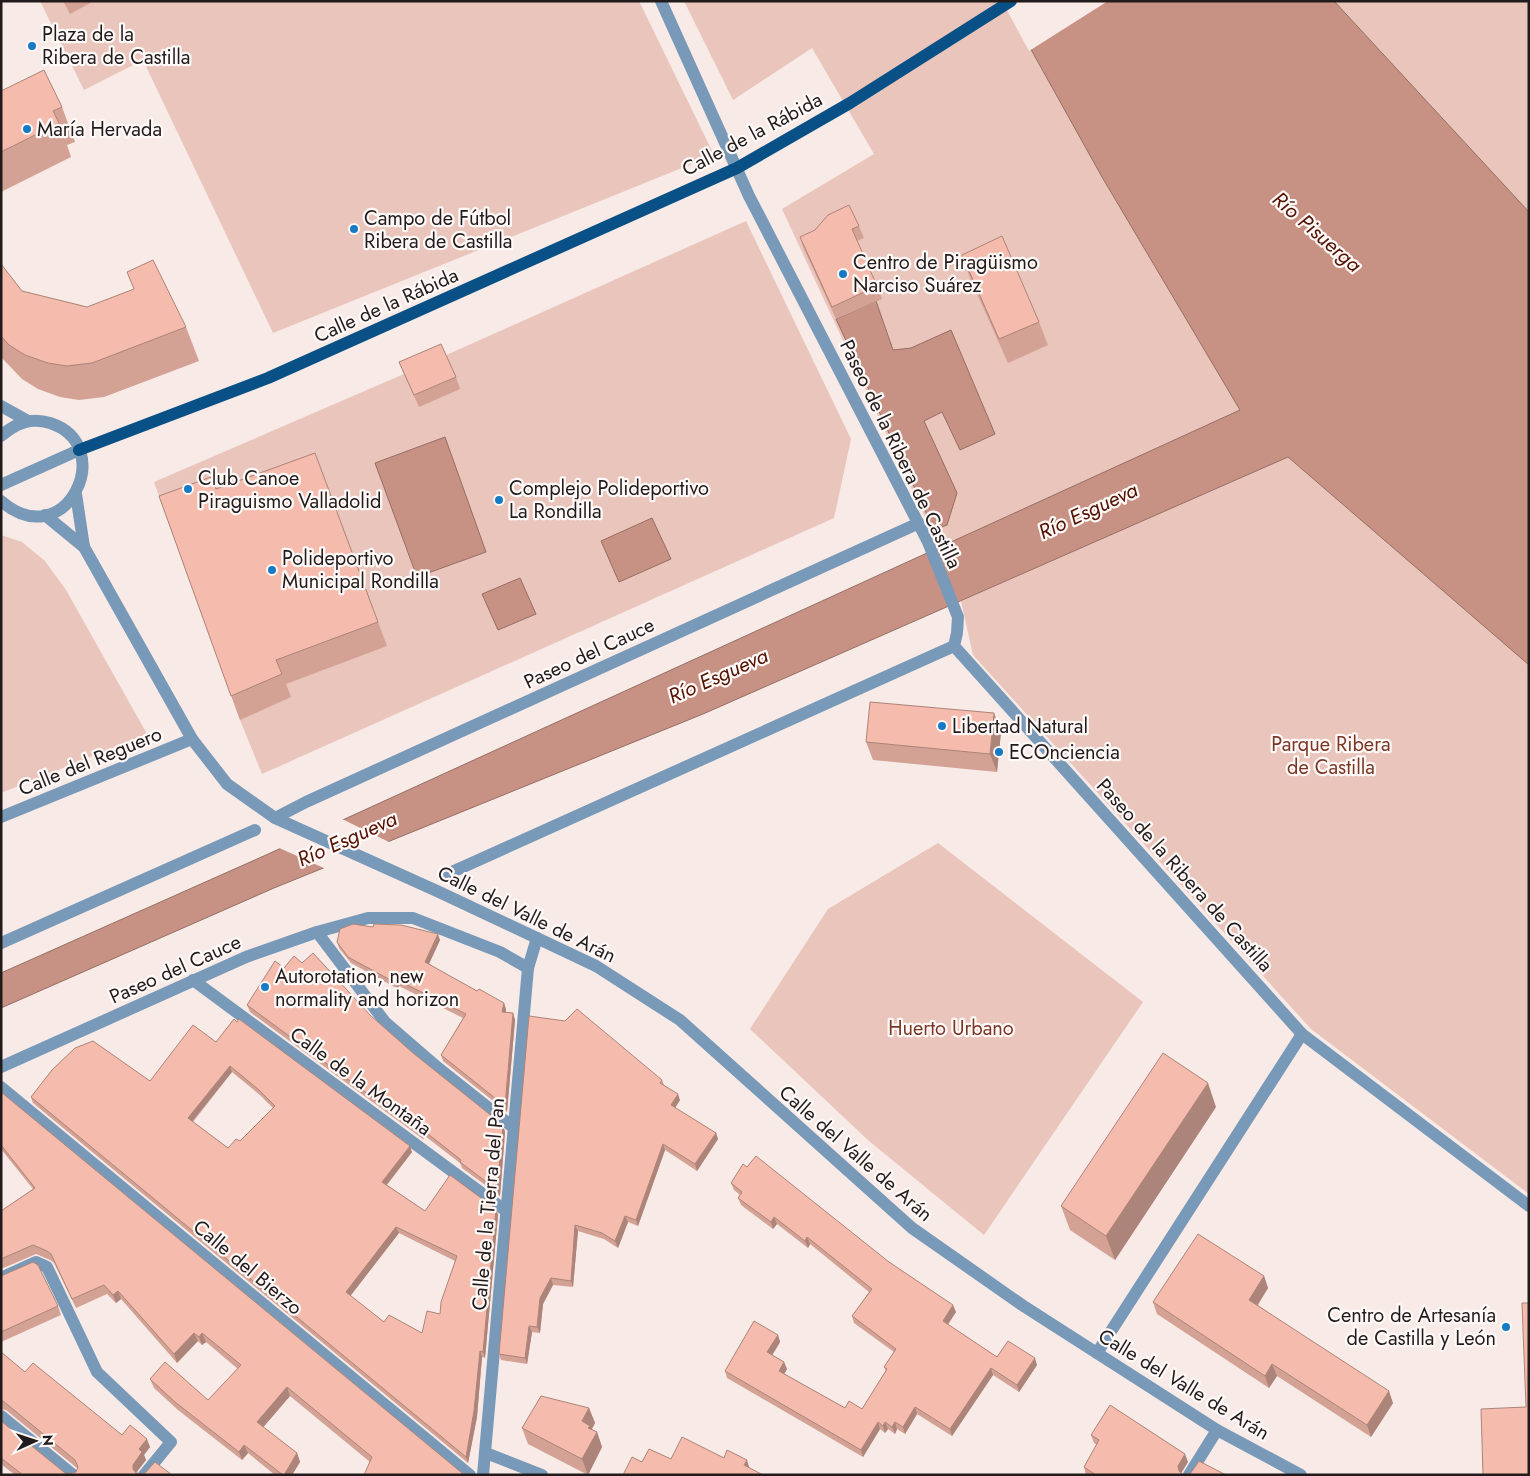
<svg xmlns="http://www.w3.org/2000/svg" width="1530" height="1476" viewBox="0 0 1530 1476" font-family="Jost,sans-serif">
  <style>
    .green { fill: #e9c5bc }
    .water { fill: #c79183; stroke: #956e64 }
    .pier { fill: #f8eae6 }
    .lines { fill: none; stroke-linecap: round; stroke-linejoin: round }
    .minor { stroke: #7999b8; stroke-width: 12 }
    .major { stroke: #085086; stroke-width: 12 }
    .wall { fill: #d3a295; fill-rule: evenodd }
    .shaded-wall { fill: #ac8479 }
    .building { fill: #f5bcad; stroke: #ac8479; fill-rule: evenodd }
    .poi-dot { fill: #177ac5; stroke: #fff9f8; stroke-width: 2 }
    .labels { text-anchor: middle; stroke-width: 4.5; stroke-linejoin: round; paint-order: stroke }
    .poi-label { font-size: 20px; fill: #211c1b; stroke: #fff9f8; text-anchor: start }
    .street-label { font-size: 20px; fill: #211c1b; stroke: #fff9f8 }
    .park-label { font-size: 20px; fill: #7a3725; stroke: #fff9f8 }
    .water-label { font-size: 21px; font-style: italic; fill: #531202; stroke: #fff9f8 }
  </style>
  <rect width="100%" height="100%" fill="#f8eae6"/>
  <g class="green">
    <path d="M40 1H639L714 155 273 333 143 60 84 90Z"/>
    <path d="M684 1H1004L1102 177 1240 410 939 548 782 209 874 154 812 48 733 100Z"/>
    <path d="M1334 1H1529V212Z"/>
    <path d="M746 221 851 439 834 518 262 774 240 720 154 482 404 374Z"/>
    <path d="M1288 457 1529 665V1194L1311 1029 973 655 961 601Z"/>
    <path d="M1 535 22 542 45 561 66 590 147 734 1 793Z"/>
    <path d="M938 843 1143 1002 984 1235 869 1141 750 1029 828 909Z"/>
  </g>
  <g class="water">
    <path d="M1004 1H1334L1529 212V665L1288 457 703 714 274 888 1 1008V973L266 855 1240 410 1102 177Z"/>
    <path d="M876 301 893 350 911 348 951 330 995 434 960 450 942 412 924 421 957 493 947 525 934 530 836 319Z"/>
    <path d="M445 437 486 552 417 577 375 463Z"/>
    <path d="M652 518 671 559 619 582 601 541Z"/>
    <path d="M520 578 536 614 498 630 482 594Z"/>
  </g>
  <g class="pier">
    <path d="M1002 1H1108L1029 51Z"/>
    <path d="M340 818 391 843 326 869 277 847Z"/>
  </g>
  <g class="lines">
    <g class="minor">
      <path d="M661 1 749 196 928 542 958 617 957 633 954 646 1302 1034 1529 1206"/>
      <path d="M1 406 28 421"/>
      <path d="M1 436C16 423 31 417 50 423 119 445 66 557 1 501"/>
      <path d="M1 485 79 450"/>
      <path d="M76 494 84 547"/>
      <path d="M45 515 84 547 192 739 227 784 275 818 437 891 596 966 680 1020 912 1228 1022 1305 1217 1430 1301 1475"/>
      <path d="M1 817 192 739"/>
      <path d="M275 818 306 802 919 523"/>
      <path d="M443 876 954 646"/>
      <path d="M317 932 385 1022 437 1067 514 1128"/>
      <path d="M1 943 255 830"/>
      <path d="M193 980 506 1211"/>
      <path d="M1 1067 246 957 317 932 368 918H413L500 952 528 968"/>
      <path d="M1 1087 470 1475"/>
      <path d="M1 1278 36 1262 47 1267 97 1372 171 1442 144 1475"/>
      <path d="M1097 1353 1302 1034"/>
      <path d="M1 1416 73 1475"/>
      <path d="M486 1453 542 1475"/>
      <path d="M483 1475 528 968 537 938"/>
      <path d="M1189 1475 1217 1430"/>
    </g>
    <path class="major" d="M79 450 268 378 737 168 850 103 1011 1"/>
  </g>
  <g class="wall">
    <path d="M63 1H94L70 14Z"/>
    <path d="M1 91 62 107 75 142 67 145 71 157 1 192Z"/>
    <path d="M859 226 864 238 857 241 877 286 882 299 836 319 804 249 800 237Z"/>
    <path d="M962 255 1039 322 1048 345 1008 363 970 278Z"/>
    <path d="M1 264 22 291 87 307 186 327 199 361 104 397 79 400 60 397 38 389 22 379 1 357Z"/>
    <path d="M399 362 456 377 460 389 419 407 404 374Z"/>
    <path d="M315 453 387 646 286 684 291 697 240 720 159 496 216 489Z"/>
    <path d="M1001 732 997 772 873 760 866 742Z"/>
    <path d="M440 940 429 964 506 1009V1012L513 1013 515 1020 507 1112 443 1061 441 1055 463 1018 399 986 398 989 351 963 339 948 337 942Z"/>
    <path d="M284 968 370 1015 413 1053 503 1125 505 1132 500 1196 462 1168 460 1163 425 1136 423 1139 250 1012 247 1005Z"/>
    <path d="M216 1042 412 1152 387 1185 425 1211 496 1209 498 1215 485 1358 482 1357 477 1417 468 1463 33 1103 31 1097 150 1081ZM232 1072 261 1096 273 1108 240 1141 228 1148 193 1122ZM399 1233 455 1261 440 1314 422 1333 384 1322 350 1296Z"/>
    <path d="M662 1080 664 1085 680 1100 675 1108 716 1133 718 1139 697 1171 665 1150 638 1226 628 1222 618 1248 604 1239 578 1231 573 1287 553 1285 543 1304 540 1333 532 1332 527 1364 501 1360 499 1354Z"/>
    <path d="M1 1092 462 1473 463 1475H364L370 1462 290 1396 263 1427 297 1453 300 1462 292 1475H275L248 1453 242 1460 178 1410 154 1388 150 1379 208 1400 238 1369 206 1342 202 1345 198 1341 177 1363 121 1299 116 1303 107 1294 76 1308 54 1263 50 1260 36 1254 1 1269V1211L33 1189 1 1149Z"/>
    <path d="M1216 1107 1115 1260 1070 1230 1061 1206Z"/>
    <path d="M731 1183 889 1262 956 1312 948 1325 997 1357 1037 1365 1019 1392 993 1375 952 1436 917 1414 905 1434 897 1429 895 1434 888 1429 885 1433 880 1429 863 1457 727 1378 725 1371 778 1335 780 1342 772 1355 784 1362 787 1369 784 1374 845 1408 862 1409 886 1371 884 1367 894 1352 854 1323 852 1316 869 1292 810 1244 808 1248 777 1224 773 1229 741 1205 738 1198 740 1195 734 1190Z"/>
    <path d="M1 1276 58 1306 61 1315 1 1342Z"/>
    <path d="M1264 1276 1268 1288 1258 1305 1393 1403 1371 1437 1277 1376 1269 1388 1157 1314 1153 1302Z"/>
    <path d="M1 1352 25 1372 122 1435 150 1447 144 1455 146 1460 136 1473 172 1475H15L1 1464V1421L65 1473 69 1474 76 1472 77 1468 6 1410 1 1409Z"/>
    <path d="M589 1408 595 1423 592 1429 597 1432 602 1447 588 1475 528 1444 522 1428Z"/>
    <path d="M1091 1435 1188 1462 1181 1473 1182 1474 1226 1475H1086L1084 1467 1097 1445 1094 1443Z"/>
  </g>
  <g class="shaded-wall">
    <path d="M994 713 1001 732 997 772 990 754Z"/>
    <path d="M438 934 440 940 427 968 425 962Z"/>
    <path d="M397 980 399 986 398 989 396 983Z"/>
    <path d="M504 1003 506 1009 505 1018 502 1012Z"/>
    <path d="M513 1013 515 1020 507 1112 505 1106Z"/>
    <path d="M230 1066 232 1072 190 1124 188 1118Z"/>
    <path d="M1208 1083 1216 1107 1115 1260 1106 1236Z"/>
    <path d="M678 1094 680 1100 673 1111 671 1105Z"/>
    <path d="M503 1125 505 1132 500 1196 497 1190Z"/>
    <path d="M423 1130 425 1136 423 1139 421 1133Z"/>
    <path d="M716 1133 718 1139 697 1171 695 1164Z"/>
    <path d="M663 1144 665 1150 638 1226 636 1220Z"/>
    <path d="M410 1146 412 1152 384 1188 382 1182Z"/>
    <path d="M496 1209 498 1215 485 1358 483 1352Z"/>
    <path d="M625 1216 628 1222 618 1248 615 1241Z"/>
    <path d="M774 1217 777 1224 773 1229 771 1222Z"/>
    <path d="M575 1225 578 1231 573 1287 571 1281Z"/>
    <path d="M396 1227 399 1233 348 1299 346 1292Z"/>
    <path d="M807 1237 810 1244 808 1248 805 1241Z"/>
    <path d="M1264 1276 1268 1288 1253 1312 1249 1300Z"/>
    <path d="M551 1278 553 1285 543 1304 540 1333 537 1327 540 1298Z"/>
    <path d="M118 1291 121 1299 116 1303 113 1295Z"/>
    <path d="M953 1305 956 1312 945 1328 943 1321Z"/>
    <path d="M529 1326 532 1332 527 1364 525 1358Z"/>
    <path d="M194 1333 198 1341 177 1363 174 1354Z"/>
    <path d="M202 1333 206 1342 202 1345 199 1337Z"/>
    <path d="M778 1335 780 1342 770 1359 767 1352Z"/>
    <path d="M480 1351 482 1357 477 1417 468 1463 466 1457Z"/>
    <path d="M1035 1358 1037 1365 1019 1392 1017 1385Z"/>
    <path d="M784 1362 787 1369 782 1378 779 1371Z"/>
    <path d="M1272 1364 1277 1376 1269 1388 1265 1376Z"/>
    <path d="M991 1368 993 1375 952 1436 950 1429Z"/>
    <path d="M287 1387 290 1396 260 1431 257 1422Z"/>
    <path d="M1389 1391 1393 1403 1371 1437 1367 1425Z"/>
    <path d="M915 1407 917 1414 905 1434 903 1427Z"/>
    <path d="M589 1408 595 1423 591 1430 597 1432 602 1447 588 1475 582 1459V1421Z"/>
    <path d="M878 1422 880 1429 863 1457 861 1450Z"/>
    <path d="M885 1422 888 1429 885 1433 883 1426Z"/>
    <path d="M895 1422 897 1429 895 1434 892 1427Z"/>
    <path d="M147 1439 150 1447 144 1455 146 1460 136 1473 133 1469V1465L139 1449Z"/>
    <path d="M244 1445 248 1453 242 1460 239 1452Z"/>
    <path d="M297 1453 300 1462 292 1475H284Z"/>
    <path d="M1185 1454 1188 1462 1180 1475 1178 1466Z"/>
    <path d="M747 1460 750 1470 744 1465Z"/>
  </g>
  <g class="building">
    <path d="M44 70 62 107 53 111 59 123 1 152V91Z"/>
    <path d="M849 205 859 226 852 229 877 286 832 307 800 237 815 230 828 215Z"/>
    <path d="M1002 236 1039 322 999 339 962 255Z"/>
    <path d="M153 260 186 327 92 363 67 366 48 363 25 355 9 345 1 336V264L22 291 87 307 134 289 127 272Z"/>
    <path d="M441 344 456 377 414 395 399 362Z"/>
    <path d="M315 453 378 622 276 660 282 674 231 696 159 496 211 477 216 489Z"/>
    <path d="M870 702 994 713 990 754 866 742Z"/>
    <path d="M353 924 373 927 374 924 401 925 438 934 425 962 477 991 479 989 504 1003 502 1012 513 1013 505 1106 441 1055 466 1014 397 980 396 983 348 957 337 942 340 929Z"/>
    <path d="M313 953 370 1015 413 1053 503 1125 497 1190 460 1162 461 1160 423 1130 421 1133 247 1005 275 961 284 968 294 956 302 963Z"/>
    <path d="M577 1009 662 1080 660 1083 678 1094 671 1105 716 1133 695 1164 663 1144 636 1220 625 1216 615 1241 602 1233 575 1225 571 1281 551 1278 540 1298 537 1327 529 1326 525 1358 499 1354 529 1016 565 1021Z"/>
    <path d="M234 1019 237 1022 239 1019 410 1146 382 1182 425 1211 450 1175 496 1209 483 1352 480 1351 474 1411 466 1457 31 1097 52 1070 75 1048 93 1041 150 1081 193 1025 216 1042ZM230 1066 259 1090 275 1106 240 1141 236 1139 228 1148 188 1118ZM396 1227 457 1256 441 1302 440 1314 427 1311 422 1333 389 1315 384 1322 346 1292Z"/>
    <path d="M1163 1053 1208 1083 1106 1236 1061 1206Z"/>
    <path d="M1 1092 462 1473V1475H364L372 1457 287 1387 257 1422 297 1453 284 1475H283L244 1445 239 1452 175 1402 150 1379 165 1362 208 1400 241 1365 202 1333 199 1337 194 1333 174 1354 118 1291 113 1295 104 1285 72 1299 51 1254 47 1251 33 1245 1 1259V1211L35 1188 1 1145Z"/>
    <path d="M756 1156 889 1262 953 1305 943 1321 997 1357 1008 1341 1035 1358 1017 1385 991 1368 950 1429 915 1407 903 1427 895 1422 892 1427 885 1422 883 1426 878 1422 861 1450 725 1371 754 1321 778 1335 767 1352 784 1362 779 1371 845 1408 849 1401 862 1409 887 1369 884 1367 896 1349 852 1316 872 1289 807 1237 805 1241 774 1217 771 1222 738 1198 742 1192 731 1183 743 1164 747 1167Z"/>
    <path d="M1198 1234 1264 1276 1249 1300 1389 1391 1367 1425 1272 1364 1265 1376 1153 1302Z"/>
    <path d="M33 1262 38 1265 58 1306 1 1332V1276Z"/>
    <path d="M1522 1303H1529V1475H1483L1481 1409 1526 1407Z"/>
    <path d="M1 1352 25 1372 33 1363 122 1435 130 1425 147 1439 139 1449 142 1452 133 1465V1469L136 1473 144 1474 155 1462 172 1475H23L1 1458V1421L65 1473 69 1474 76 1472 78 1467 75 1460 3 1401H1Z"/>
    <path d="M541 1396 589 1408 582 1421 590 1426 588 1428 597 1432 582 1459 522 1428Z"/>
    <path d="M1110 1405 1185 1454 1178 1466 1179 1471 1182 1474H1190L1199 1461 1226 1475H1096L1084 1467 1099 1440 1091 1435Z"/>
    <path d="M682 1437 724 1458 727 1450 747 1460 744 1465 763 1475H623L632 1457 642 1462 649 1449 671 1459Z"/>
  </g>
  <g class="poi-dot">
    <circle cx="32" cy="46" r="5"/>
    <circle cx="27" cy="129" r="5"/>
    <circle cx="354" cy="229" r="5"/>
    <circle cx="843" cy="274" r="5"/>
    <circle cx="188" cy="489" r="5"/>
    <circle cx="499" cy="500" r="5"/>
    <circle cx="272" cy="570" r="5"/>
    <circle cx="942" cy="726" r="5"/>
    <circle cx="999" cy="752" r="5"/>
    <circle cx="265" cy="987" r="5"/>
    <circle cx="1506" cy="1327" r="5"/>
  </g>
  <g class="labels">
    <g class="poi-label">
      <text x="42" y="41">Plaza de la<tspan x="42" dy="23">Ribera de Castilla</tspan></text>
      <text x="37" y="136">María Hervada</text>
      <text x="364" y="225">Campo de Fútbol<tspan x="364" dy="23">Ribera de Castilla</tspan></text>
      <text x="853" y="269">Centro de Piragüismo<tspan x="853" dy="23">Narciso Suárez</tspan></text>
      <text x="198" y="485">Club Canoe<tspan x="198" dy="23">Piraguismo Valladolid</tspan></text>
      <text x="509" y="495">Complejo Polideportivo<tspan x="509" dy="23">La Rondilla</tspan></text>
      <text x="282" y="565">Polideportivo<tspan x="282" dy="23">Municipal Rondilla</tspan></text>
      <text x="952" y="733">Libertad Natural</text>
      <text x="1009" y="759">ECOnciencia</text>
      <text x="275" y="983">Autorotation, new<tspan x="275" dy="23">normality and horizon</tspan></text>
      <text x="1496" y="1322" text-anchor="end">Centro de Artesanía<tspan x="1496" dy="23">de Castilla y León</tspan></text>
    </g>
    <g class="street-label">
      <text transform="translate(752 134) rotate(-28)" y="7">Calle de la Rábida</text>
      <text transform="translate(386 305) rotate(-24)" y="7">Calle de la Rábida</text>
      <text transform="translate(901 454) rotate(64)" y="7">Paseo de la Ribera de Castilla</text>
      <text transform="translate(589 653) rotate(-25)" y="7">Paseo del Cauce</text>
      <text transform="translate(90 761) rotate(-22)" y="7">Calle del Reguero</text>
      <text transform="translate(1185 875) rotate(48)" y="7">Paseo de la Ribera de Castilla</text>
      <text transform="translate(527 914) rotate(26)" y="7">Calle del Valle de Arán</text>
      <text transform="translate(175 969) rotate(-24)" y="7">Paseo del Cauce</text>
      <text transform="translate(361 1081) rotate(36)" y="7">Calle de la Montaña</text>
      <text transform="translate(856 1153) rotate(41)" y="7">Calle del Valle de Arán</text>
      <text transform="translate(488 1204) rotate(-85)" y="7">Calle de la Tierra del Pan</text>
      <text transform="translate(248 1267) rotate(40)" y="7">Calle del Bierzo</text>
      <text transform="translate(1184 1384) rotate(31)" y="7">Calle del Valle de Arán</text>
    </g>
    <g class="park-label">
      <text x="1331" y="751">Parque Ribera<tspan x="1331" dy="23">de Castilla</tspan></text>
      <text x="951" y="1035">Huerto Urbano</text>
    </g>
    <g class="water-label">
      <text transform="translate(1317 232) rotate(41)" y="7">Río Pisuerga</text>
      <text transform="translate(1088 511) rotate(-25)" y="7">Río Esgueva</text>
      <text transform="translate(718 676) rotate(-24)" y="7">Río Esgueva</text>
      <text transform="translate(347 839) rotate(-24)" y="7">Río Esgueva</text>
    </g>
  </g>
  <rect width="1530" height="1476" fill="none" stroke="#211c1b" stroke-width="5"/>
  <g transform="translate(35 1441) rotate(87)" stroke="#fff9f8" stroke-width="4" paint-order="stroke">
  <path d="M0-4L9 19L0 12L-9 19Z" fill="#211c1b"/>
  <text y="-8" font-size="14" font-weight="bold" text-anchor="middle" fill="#211c1b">N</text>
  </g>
</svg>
